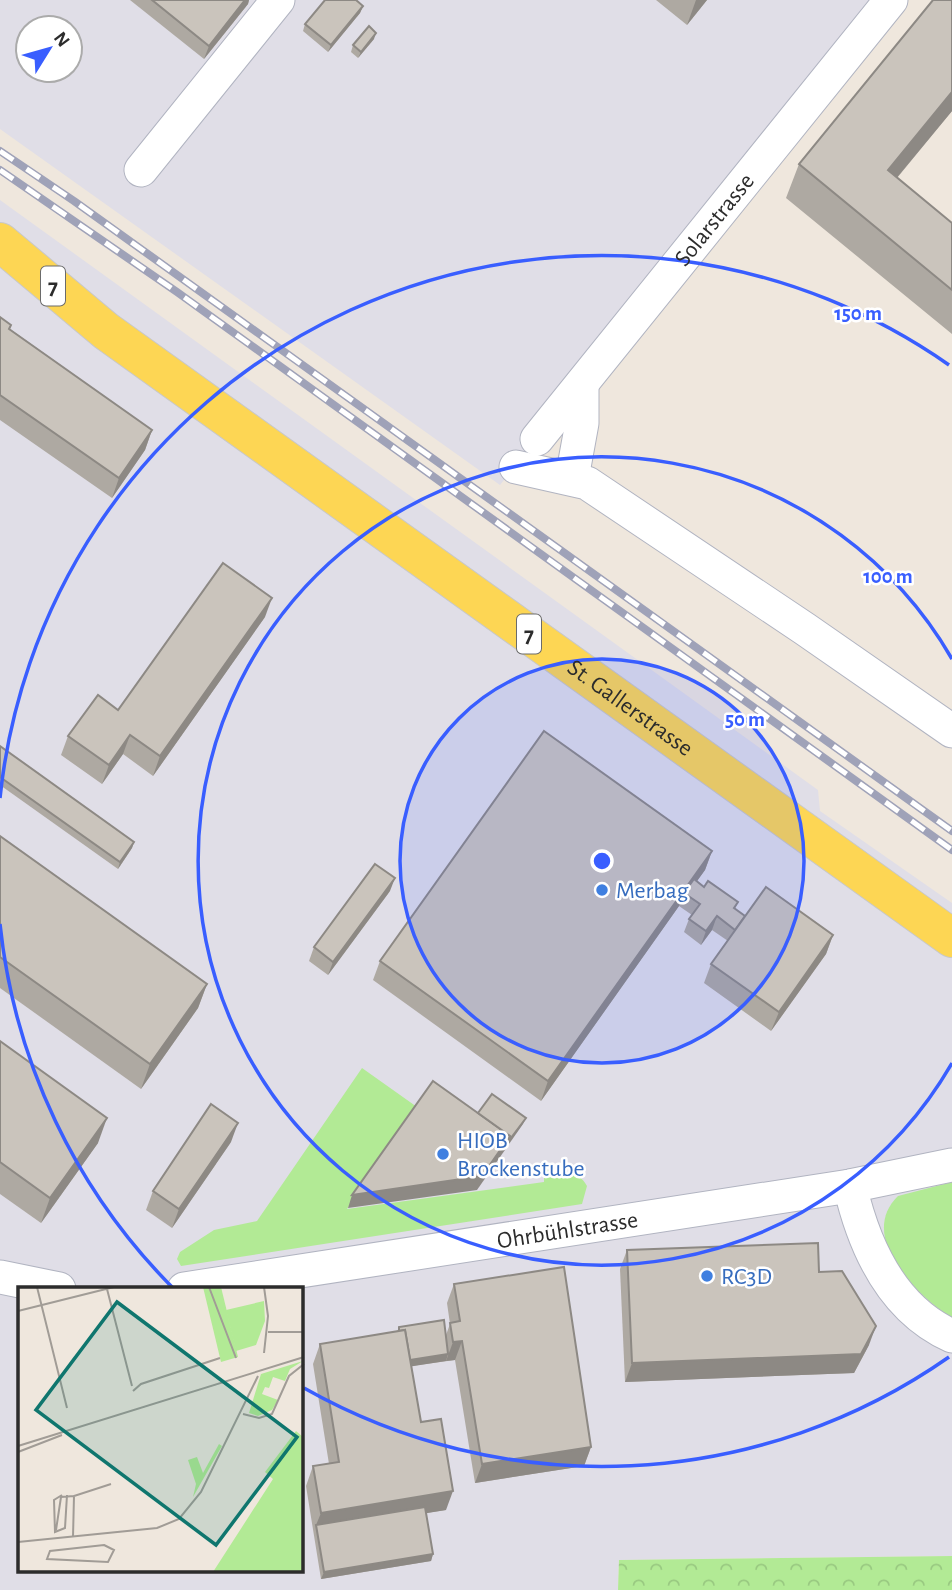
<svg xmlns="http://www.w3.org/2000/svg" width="952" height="1590" viewBox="0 0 952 1590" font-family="'Alegreya Sans',sans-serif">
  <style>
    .industrial { fill: #e0dee7; fill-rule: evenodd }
    .grass { fill: #b2ea95 }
    .forest { fill: url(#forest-crowns) }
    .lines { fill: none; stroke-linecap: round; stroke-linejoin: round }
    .minor-casing { stroke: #b1b4c1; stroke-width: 35 }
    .major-casing { stroke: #c8c8c8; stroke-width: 40 }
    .minor { stroke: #fff; stroke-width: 33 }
    .major { stroke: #fdd654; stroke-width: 38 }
    .rail-casing { stroke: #9fa2b8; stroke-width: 8 }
    .rail { stroke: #fff; stroke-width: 5; stroke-dasharray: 16; stroke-linecap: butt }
    .wall { fill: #aea9a2 }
    .shaded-wall { fill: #8d8984 }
    .building { fill: #cac4bc; stroke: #8d8984; stroke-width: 2 }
    .ring { fill: none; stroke: #395eff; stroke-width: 3.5 }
    .shop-dot { fill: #3f7fe0; stroke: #fff; stroke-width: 2.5 }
    .labels { text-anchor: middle; stroke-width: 5; stroke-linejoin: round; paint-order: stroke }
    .shield { fill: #fff; stroke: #6b6b6b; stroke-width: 2 }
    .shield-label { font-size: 23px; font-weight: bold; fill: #2c2c2c }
    .street-label { font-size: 24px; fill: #2c2c2c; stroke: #fff }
    .shop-label { font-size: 24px; fill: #366cbe; stroke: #fff; text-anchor: start }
    .inset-road { fill: none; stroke: #a19c96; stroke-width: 2 }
    .view { fill: #0f766e; fill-opacity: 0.15; stroke: #0f766e; stroke-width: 3.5 }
    .inset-edge { fill: none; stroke: #2c2c2c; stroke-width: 3.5 }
    .centre { fill: #395eff; stroke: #fff; stroke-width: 3.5 }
    .ring-label { font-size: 21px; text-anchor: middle; font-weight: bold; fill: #395eff; stroke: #fff; stroke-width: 5; stroke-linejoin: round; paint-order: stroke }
  </style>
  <defs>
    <pattern id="forest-crowns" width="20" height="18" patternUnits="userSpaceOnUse" patternTransform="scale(1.75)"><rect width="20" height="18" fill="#b2ea95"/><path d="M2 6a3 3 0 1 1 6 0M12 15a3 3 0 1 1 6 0" fill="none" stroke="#99c981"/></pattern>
  </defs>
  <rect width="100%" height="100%" fill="#efe7dd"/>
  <g class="industrial">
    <path d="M0 0H891L500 485 0 129ZM28 28H70V70H28Z"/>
    <path d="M0 200 818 790 820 811 952 903V1556L619 1560 618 1590H0ZM19 1289H301V1571H19Z"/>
  </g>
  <g class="grass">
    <path d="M362 1068 417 1107 347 1209 544 1182V1170C561 1171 579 1170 587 1186L582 1204 181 1266 177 1259 180 1252 214 1230 257 1221Z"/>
    <path d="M952 1182V1318C918 1297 856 1237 898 1196Z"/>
  </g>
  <path class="forest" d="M952 1556V1590H618L619 1560Z"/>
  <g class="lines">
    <defs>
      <g id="minor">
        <path d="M141 170 278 0"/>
        <path id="s1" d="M537 439 891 0"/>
        <path d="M516 467 587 483 805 629 952 731"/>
        <path d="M572 478 582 423V384"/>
        <path d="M850 1186C864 1247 892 1309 952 1336"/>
        <path d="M0 1277 59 1289"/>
        <path id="s2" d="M184 1289 850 1186 952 1165"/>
      </g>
      <g id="major">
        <path id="s3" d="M0 242 106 331 952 938"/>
      </g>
    </defs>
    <use href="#minor" class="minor-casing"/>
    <use href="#major" class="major-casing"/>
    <use href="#minor" class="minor"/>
    <use href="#major" class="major"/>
    <defs>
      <g id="rail">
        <path d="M0 151 74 201 952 831"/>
        <path d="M0 170 177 292 952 850"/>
      </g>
    </defs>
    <use href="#rail" class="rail-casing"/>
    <use href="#rail" class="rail"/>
  </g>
  <g class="wall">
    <path d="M130 0H249L248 4 204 59Z"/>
    <path d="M656 0H707L687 25Z"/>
    <path d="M952 0V111L897 178 952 223V334L786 198 799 164Z"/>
    <path d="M363 6 360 13 328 52 303 31 305 24Z"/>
    <path d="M374 39 358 58 351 52 353 45Z"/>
    <path d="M0 317 11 325 10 329 152 430 145 450 112 498 0 420Z"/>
    <path d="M265 617 153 776 123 754 102 784 61 755 68 736 118 710Z"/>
    <path d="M0 746 134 842 132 848 118 869 0 785Z"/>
    <path d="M0 836 207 984 198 1008 141 1089 0 988Z"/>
    <path d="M712 851 705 870 697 881 704 887 738 902 735 909 745 916 833 935 826 954 771 1031 704 983 711 964 728 941 712 930 701 945 684 932 689 919 692 915 679 906 541 1101 373 980 380 961Z"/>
    <path d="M390 891 328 975 309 961 314 947Z"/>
    <path d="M0 1041 98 1143 41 1223 0 1194Z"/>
    <path d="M231 1142 172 1228 146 1210 153 1191Z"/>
    <path d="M627 1250 819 1272 869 1345 854 1373 625 1382 620 1269Z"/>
    <path d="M454 1284 591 1447 584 1466 475 1483 455 1360 411 1366 421 1422 446 1510 426 1513 433 1554 431 1561 321 1579 306 1486 313 1466 329 1464 313 1364 320 1344 397 1332 399 1327 446 1335 450 1324 447 1303Z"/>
  </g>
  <g class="shaded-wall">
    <path d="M245 0H249L248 4 204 59 209 46Z"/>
    <path d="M696 0H707L687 25Z"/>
    <path d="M363 6 360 13 328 52 331 45Z"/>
    <path d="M376 33 374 39 358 58 361 52Z"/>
    <path d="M952 92V111L875 204 888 170Z"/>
    <path d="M152 430 145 450 112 498 119 478Z"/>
    <path d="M272 598 265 617 153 776 160 756Z"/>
    <path d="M130 735 123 754 102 784 109 765Z"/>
    <path d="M134 842 132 848 118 869 120 862Z"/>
    <path d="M712 851 705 870 687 895 684 893 679 906 541 1101 548 1081Z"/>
    <path d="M395 878 390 891 328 975 333 962Z"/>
    <path d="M717 916 712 930 701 945 706 931Z"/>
    <path d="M833 935 826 954 771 1031 779 1012Z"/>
    <path d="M207 984 198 1008 141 1089 150 1064Z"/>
    <path d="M107 1118 98 1143 41 1223 50 1198Z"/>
    <path d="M526 1118 523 1124 477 1190 348 1208 352 1195Z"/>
    <path d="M238 1123 231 1142 172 1228 179 1209Z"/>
    <path d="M876 1326 869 1345 854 1373 625 1382 632 1363Z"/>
    <path d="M462 1341 455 1360 446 1361 453 1342Z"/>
    <path d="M448 1354 446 1361 401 1368 403 1361Z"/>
    <path d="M591 1447 584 1466 475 1483 482 1464Z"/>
    <path d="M453 1491 446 1510 317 1531 316 1525 321 1513Z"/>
    <path d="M433 1554 431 1561 321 1579 324 1572Z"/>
  </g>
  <g class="building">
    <path d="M152 0H245L209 46Z"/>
    <path d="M325 0H356L363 6 331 45 305 24Z"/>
    <path d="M933 0H952V92L888 170 952 223V290L799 164Z"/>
    <path d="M369 26 376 33 361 52 353 45Z"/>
    <path d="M0 317 11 325 9 329 152 430 119 478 0 395Z"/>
    <path d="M223 563 272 598 160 756 130 735 109 765 68 736 98 695 118 710Z"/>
    <path d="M544 731 712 851 548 1081 380 961Z"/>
    <path d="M0 746 134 842 120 862 0 777Z"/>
    <path d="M0 836 207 984 150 1064 0 957Z"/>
    <path d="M375 864 395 878 333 962 314 947Z"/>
    <path d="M694 879 704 887 708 881 738 902 734 908 745 916 735 930 717 916 706 931 689 919 700 904 684 893Z"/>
    <path d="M766 887 833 935 779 1012 711 964Z"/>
    <path d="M0 1041 107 1118 50 1198 0 1162Z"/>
    <path d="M433 1081 510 1136 482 1176 352 1195Z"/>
    <path d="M492 1094 526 1118 508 1142 510 1136 478 1113Z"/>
    <path d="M211 1104 238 1123 179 1209 153 1191Z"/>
    <path d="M818 1243 819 1272 842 1271 876 1326 861 1354 632 1363 627 1250Z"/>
    <path d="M564 1267 591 1447 482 1464 462 1341 453 1342 450 1323 460 1321 454 1284Z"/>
    <path d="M444 1320 448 1354 410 1360 405 1330 399 1331V1327Z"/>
    <path d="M405 1330 421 1422 441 1419 453 1491 321 1513 313 1466 339 1462 320 1344Z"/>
    <path d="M425 1507 433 1554 324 1572 316 1525Z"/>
  </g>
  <circle cx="602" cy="861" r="202" fill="#395eff" fill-opacity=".12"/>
  <g class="ring">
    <circle cx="602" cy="861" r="202"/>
    <path d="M952 1063A404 404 0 1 1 952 659"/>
    <path d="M949 1357A605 605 0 0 1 304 1388M174 1289A605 605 0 0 1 0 924M0 798A605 605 0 0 1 949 365"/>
  </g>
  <g class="shop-dot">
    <circle cx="602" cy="890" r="7"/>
    <circle cx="443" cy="1154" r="7"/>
    <circle cx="707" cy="1276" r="7"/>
  </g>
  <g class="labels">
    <g class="shield">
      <rect x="41" y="266.5" width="24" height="39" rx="5"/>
      <rect x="517" y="614.5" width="24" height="39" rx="5"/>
    </g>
    <g class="shield-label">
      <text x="53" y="294">7</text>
      <text x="529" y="642">7</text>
    </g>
    <g class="street-label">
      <text dy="8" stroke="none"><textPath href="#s1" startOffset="282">Solarstrasse</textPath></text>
      <text dy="8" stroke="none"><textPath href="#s3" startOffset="784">St. Gallerstrasse</textPath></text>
      <text dy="8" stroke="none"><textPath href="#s2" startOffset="388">Ohrbühlstrasse</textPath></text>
    </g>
    <g class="shop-label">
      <text x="616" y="898">Merbag</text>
      <text x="457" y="1148">HIOB<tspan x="457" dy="28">Brockenstube</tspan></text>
      <text x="721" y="1284">RC3D</text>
    </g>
  </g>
  <g transform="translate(18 1287)">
    <rect width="285" height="285" fill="#efe7dd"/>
    <path d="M246 14 247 34 238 58 218 64 208 23ZM285 74 272 82 267 94 255 90 251 101 247 100 244 107 260 113 254 123 240 129 231 126 243 87ZM201 157 204 159 175 210 178 197 170 173 179 170 185 186Z" fill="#b2ea95"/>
    <path d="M278 144 285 150V285H195L255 192 247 185Z" fill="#b2ea95"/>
    <path d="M185 0H203L220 70 203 75Z" fill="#b2ea95"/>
    <path class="inset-road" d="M19 0 49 121M191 0 218 71M89 2 114 99M0 24 96 0M250 45H286M246 66 250 29 246 0M115 104 123 97 202 71M225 127 241 131 254 127 271 89 286 77M0 159 286 70M0 165 44 148M44 208 36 213 37 245 47 241 49 208M38 243 43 210 56 209M55 250 56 209 93 197M0 255 139 241 161 232 183 205 240 89M86 258 96 263 90 275 29 272 32 264Z"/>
    <path class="view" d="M99 15 279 150 198 258 18 123Z"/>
    <rect width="285" height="285" class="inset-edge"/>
  </g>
  <circle cx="602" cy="861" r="10" class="centre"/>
  <g class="ring-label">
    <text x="858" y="320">150 m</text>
    <text x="888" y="583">100 m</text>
    <text x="745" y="726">50 m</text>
  </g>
  <g transform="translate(49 49) rotate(53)"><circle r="33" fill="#ffffff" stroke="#ababab" stroke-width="2"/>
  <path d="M0-5L12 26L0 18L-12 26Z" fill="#395eff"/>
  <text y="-10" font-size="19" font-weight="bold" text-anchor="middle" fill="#2c2c2c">N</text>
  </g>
</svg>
